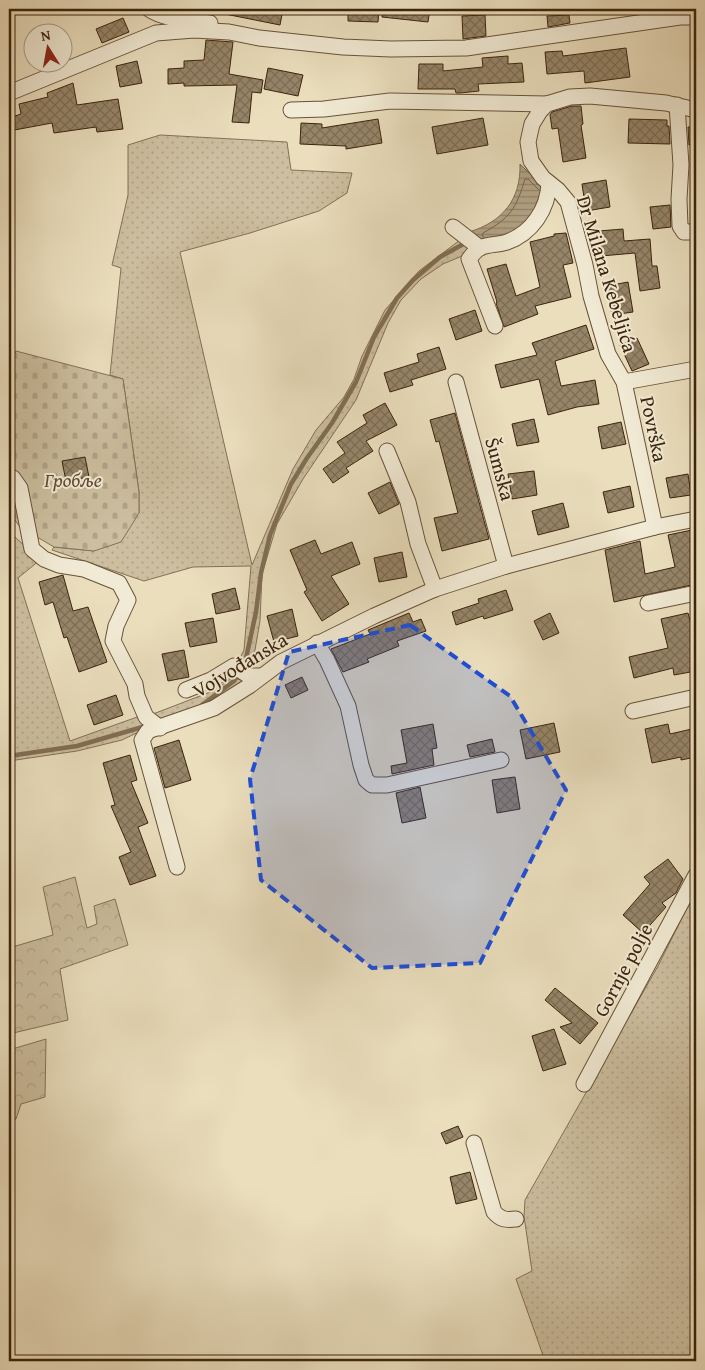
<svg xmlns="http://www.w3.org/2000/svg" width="705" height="1370" viewBox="0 0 705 1370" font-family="'Gentium Book Plus',serif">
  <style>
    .green { fill: url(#green-dots); stroke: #847156 }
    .forest { fill: url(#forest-crowns); stroke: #847156 }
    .cemetery { fill: url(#cemetery-stones); stroke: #847156 }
    .water { fill: url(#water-rules); stroke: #816e53 }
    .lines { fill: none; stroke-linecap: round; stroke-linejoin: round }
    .shore { stroke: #766247; stroke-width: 1 }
    .stream { stroke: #816e53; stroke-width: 4.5 }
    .building { fill: url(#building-cross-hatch); stroke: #3c240d }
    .minor-casing { stroke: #685239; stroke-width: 17 }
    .minor { stroke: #f1ead4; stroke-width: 15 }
    .marked { fill: #1d4ed8; fill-opacity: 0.2; stroke: #1d4ed8; stroke-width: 4; stroke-dasharray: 10 6; stroke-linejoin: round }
    .labels { text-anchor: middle; stroke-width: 4; stroke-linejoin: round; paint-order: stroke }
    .street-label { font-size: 20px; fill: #3c240d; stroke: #f1ead4 }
    .park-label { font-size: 20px; font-style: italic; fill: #604a32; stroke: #f1ead4 }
  </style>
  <defs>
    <pattern id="green-dots" width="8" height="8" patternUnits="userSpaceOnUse" patternTransform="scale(1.25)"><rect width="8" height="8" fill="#ccbe9f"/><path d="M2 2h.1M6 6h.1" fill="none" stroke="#b0a388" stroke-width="1.8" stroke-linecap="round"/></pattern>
    <pattern id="forest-crowns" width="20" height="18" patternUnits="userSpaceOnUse" patternTransform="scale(1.25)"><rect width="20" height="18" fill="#ccbe9f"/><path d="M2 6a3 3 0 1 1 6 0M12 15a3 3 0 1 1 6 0" fill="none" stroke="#b0a388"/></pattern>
    <pattern id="cemetery-stones" width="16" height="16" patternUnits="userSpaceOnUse" patternTransform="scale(1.25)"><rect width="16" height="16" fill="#ccbe9f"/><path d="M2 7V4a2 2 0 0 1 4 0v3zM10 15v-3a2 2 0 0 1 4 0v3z" fill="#b0a388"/></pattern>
    <pattern id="water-rules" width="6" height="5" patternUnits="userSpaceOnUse" patternTransform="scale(1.25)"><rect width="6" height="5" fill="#af9f81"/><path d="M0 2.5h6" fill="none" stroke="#908168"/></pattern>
    <pattern id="building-cross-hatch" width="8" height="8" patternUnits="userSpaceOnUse" patternTransform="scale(1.25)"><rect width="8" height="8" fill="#968569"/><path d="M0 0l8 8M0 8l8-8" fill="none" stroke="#7c6d55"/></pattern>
  </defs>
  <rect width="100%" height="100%" fill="#eadebd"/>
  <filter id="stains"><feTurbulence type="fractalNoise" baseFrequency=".004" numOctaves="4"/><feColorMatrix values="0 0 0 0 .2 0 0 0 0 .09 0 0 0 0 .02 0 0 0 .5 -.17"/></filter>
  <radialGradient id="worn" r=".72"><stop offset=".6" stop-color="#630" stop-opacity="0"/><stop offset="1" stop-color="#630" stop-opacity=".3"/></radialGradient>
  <g class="green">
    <path d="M160 135 287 142 291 170 352 173 347 193 319 211 250 233 180 252 252 565 293 469 316 430 344 397 354 379 362 356 385 310 419 271 460 240 474 251 443 264 421 279 401 300 388 323 356 400 303 479 277 524 262 574 260 621 251 673 238 662 244 650 251 566 193 567 144 581 52 550 54 547 94 551 139 513V492L123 379 110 375 121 268 112 265 128 195V145Z"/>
    <path d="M9 528 15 537 40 560 18 578 70 741 140 716 149 727 122 740 77 751 9 761Z"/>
    <path d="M232 678 246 681 225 697 166 723 153 714 213 691Z"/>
    <path d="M696 890V1361H545L516 1279 532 1271 524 1216 525 1200 658 966Z"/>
  </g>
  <g class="forest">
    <path d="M75 877 87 928 97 924 94 906 115 899 128 945 60 969 68 1020 9 1034V1016L15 1014 9 1000V948L53 935 43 887Z"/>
    <path d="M46 1039 45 1097 21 1104 16 1119 9 1122V1050Z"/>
  </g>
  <path class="cemetery" d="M16 351 123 379 139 492V513L121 542 94 551 54 547 20 527 9 512V367Z"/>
  <path class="water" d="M520 164 546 190 538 210 516 232 482 243 469 232C502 222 521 200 520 164Z"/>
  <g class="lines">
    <path class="shore" d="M484 237 482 236 483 233C510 218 516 209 525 179H528L539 190"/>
    <g class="stream">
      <path d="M202 705 234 681 245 663 256 612 261 573 270 535 291 484 307 458 332 423 356 382 374 337 397 298 413 280 440 257 467 242"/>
      <path d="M9 756 77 746 146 726"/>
    </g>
  </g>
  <g class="building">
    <path d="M226 9H283L280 25 225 14Z"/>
    <path d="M348 9H379L378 22 348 21Z"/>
    <path d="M382 9H430L428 22 382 17Z"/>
    <path d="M485 15 486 36 463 39 462 16Z"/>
    <path d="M569 15 570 23 548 27 547 16Z"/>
    <path d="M123 18 129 32 102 43 96 29Z"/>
    <path d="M206 40 233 42 229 74 263 80 261 93 252 92 249 123 232 122 237 85 184 86V83L168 84V69L184 68V61L204 60Z"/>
    <path d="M626 48 630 77 585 83 584 71 547 74 545 52 562 51 563 56Z"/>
    <path d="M508 56V64L522 63 524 82 478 84 479 91 460 93H456L455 89H418L419 64H443V71L483 67 482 58Z"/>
    <path d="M137 61 142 83 120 87 116 66Z"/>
    <path d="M268 68 303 75 298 96 264 89Z"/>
    <path d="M73 83 77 105 118 99 123 129 97 132 96 127 54 133 52 123 9 131V118L21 114 19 104 48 97 47 93Z"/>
    <path d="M572 106H581L583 124 581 125 586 158 563 162 558 128 552 129 550 115 552 112Z"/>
    <path d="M483 118 488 145 437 154 432 127Z"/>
    <path d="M378 119 382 143 346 149V146L300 144 301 123 322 124V128Z"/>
    <path d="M629 119 667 120V126H669L670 144 628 143Z"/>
    <path d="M688 127H696V145H689Z"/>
    <path d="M606 180 610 207 586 211 582 184Z"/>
    <path d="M670 205 671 227 653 229 650 207Z"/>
    <path d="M623 229 624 241 650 239 652 266H657L660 288 640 291 635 253 601 256 599 231Z"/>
    <path d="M566 233 573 263 563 265 571 297 535 306 538 314 504 327 496 303 497 302 487 269 506 264 516 296 540 287 530 242 554 236V234Z"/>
    <path d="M628 282 633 312 612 315 607 286Z"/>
    <path d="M475 310 482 331 456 340 449 319Z"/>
    <path d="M586 325 594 349 555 361 561 386 595 380 599 404 577 407 548 415 539 379 501 388 495 365 537 355 532 343Z"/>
    <path d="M637 338 649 364 632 371 620 345Z"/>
    <path d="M439 347 446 369 411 380 413 385 390 392 384 373 419 362 417 354Z"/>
    <path d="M385 403 397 425 366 441 373 451 346 468 349 472 333 483 323 469 345 453 337 442 367 423 363 415Z"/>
    <path d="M455 413 489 539 442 551 434 518 458 513 439 441 436 442 430 420Z"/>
    <path d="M534 419 539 442 517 446 512 424Z"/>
    <path d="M621 422 626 444 602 449 598 427Z"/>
    <path d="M85 457 89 477 66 481 62 461Z"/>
    <path d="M534 471 537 495 512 499 508 474Z"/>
    <path d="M688 474 691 495 670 498 666 478Z"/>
    <path d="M390 482 399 504 379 514 368 493Z"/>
    <path d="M630 486 634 507 608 513 603 492Z"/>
    <path d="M563 503 569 527 538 535 532 511Z"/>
    <path d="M692 530 696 549V584L614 602 605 550 640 541 645 574 675 567 668 535Z"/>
    <path d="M315 540 321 554 352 542 360 564 331 576 349 604 322 621 304 592 307 590 290 550Z"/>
    <path d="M402 552 407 577 379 582 374 558Z"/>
    <path d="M63 575 73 611 88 607 107 662 79 672 67 637 64 638 53 602 45 605 39 582Z"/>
    <path d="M235 588 240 609 216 614 212 594Z"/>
    <path d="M506 590 513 610 484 619 483 616 456 625 452 612 479 603 478 599Z"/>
    <path d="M292 609 298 636 274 642 267 616Z"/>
    <path d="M409 613 413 622 421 619 426 631 397 641 399 646 367 659 369 662 343 672 331 649 370 634 368 630Z"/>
    <path d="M550 613 559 633 543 640 534 621Z"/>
    <path d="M688 613 694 634 690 635 696 662V671L674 675 673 668 634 678 629 657 668 648 661 619Z"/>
    <path d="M213 618 217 642 190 647 185 623Z"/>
    <path d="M184 650 189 677 168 681 162 654Z"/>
    <path d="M302 677 308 690 291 698 285 685Z"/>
    <path d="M116 695 123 715 94 725 87 705Z"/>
    <path d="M554 723 560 752 526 759 520 730Z"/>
    <path d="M433 724 437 748 432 749 434 765 392 774 391 766 407 763 401 730Z"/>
    <path d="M668 724 670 734 696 728V757L681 760V757L652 763 645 729Z"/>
    <path d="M492 739 495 752 470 757 467 745Z"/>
    <path d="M179 740 191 780 165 788 154 748Z"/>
    <path d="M130 755 137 780 131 782 148 823 138 827 156 876 130 885 119 857 131 852 111 806 115 805 103 763Z"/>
    <path d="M515 777 520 809 497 813 492 780Z"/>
    <path d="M420 787 426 818 402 823 396 793Z"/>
    <path d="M668 859 683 879 676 893 662 903 666 907 643 933 623 915 650 884 644 877Z"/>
    <path d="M555 988 598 1023 580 1044 560 1027 572 1023 545 1000Z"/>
    <path d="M554 1029 566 1064 543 1071 532 1036Z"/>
    <path d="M458 1126 463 1137 446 1144 441 1133Z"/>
    <path d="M470 1172 477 1199 456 1204 450 1177Z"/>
  </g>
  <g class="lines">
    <defs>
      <g id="minor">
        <path d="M149 9C165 20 190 20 210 23"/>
        <path d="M9 93 156 33 194 30 229 32 259 38 343 47 391 49 466 48 680 17H696"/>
        <path d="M677 105 681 165 679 199 680 226 684 232H696"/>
        <path d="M291 110 324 109 390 101 547 104"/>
        <path d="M453 227 480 248"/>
        <path d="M495 326 469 259C472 255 476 250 480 248 488 244 499 245 507 242 532 233 548 209 549 183"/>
        <path d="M456 382 506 566"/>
        <path d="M624 382 696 369"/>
        <path d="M387 451 408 502 418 544 435 589"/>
        <path d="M9 477 13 478 20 488 32 549 44 559 59 565 84 569 119 583 128 600 116 626 113 641 135 684 137 696 146 717 160 728"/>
        <path d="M655 527 624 382 608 354 591 296 585 265 568 202 558 190 543 178 531 161 528 142 532 124 540 111 547 104 570 97 590 96 666 103 696 110"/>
        <path d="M648 603 696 593"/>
        <path d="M317 643 327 660 348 706 361 765 366 780 372 785H387L501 760"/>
        <path d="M186 690 211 680 234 666 249 676H261"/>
        <path d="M633 711 696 697"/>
        <path d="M177 867 142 740 148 731 214 708 249 686 281 662 374 616 435 589 506 566 655 527 696 519"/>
        <path d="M584 1084 696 875"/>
        <path d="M474 1143 494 1212C501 1220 506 1220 516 1219"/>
      </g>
    </defs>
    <use href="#minor" class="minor-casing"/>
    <use href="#minor" class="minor"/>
  </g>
  <path class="marked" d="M410 625 510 696 566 790 480 963 372 968 261 880 250 779 289 652Z"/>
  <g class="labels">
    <g class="street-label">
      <text transform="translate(607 274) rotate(73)" y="7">Dr Milana Kebeljića</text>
      <text transform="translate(654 429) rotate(78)" y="7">Površka</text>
      <text transform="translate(500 469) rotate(75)" y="7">Šumska</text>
      <text transform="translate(240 665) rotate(-31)" y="7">Vojvođanska</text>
      <text transform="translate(623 970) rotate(-62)" y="7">Gornje polje</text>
    </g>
    <g class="park-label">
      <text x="73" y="487">Гробље</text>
    </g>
  </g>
  <rect width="705" height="1370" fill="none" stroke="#eadebd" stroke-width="30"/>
  <rect x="10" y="10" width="685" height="1350" fill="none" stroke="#3c240d" stroke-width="2.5"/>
  <rect x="15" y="15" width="675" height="1340" fill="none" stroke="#3c240d"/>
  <g transform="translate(48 48) rotate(349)"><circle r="24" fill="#f1ead4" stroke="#a99b84"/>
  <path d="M0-4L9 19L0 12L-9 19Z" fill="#8f2418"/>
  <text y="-8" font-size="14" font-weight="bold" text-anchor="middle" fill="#3c240d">N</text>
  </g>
  <rect width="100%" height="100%" filter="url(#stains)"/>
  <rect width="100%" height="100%" fill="url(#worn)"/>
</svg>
